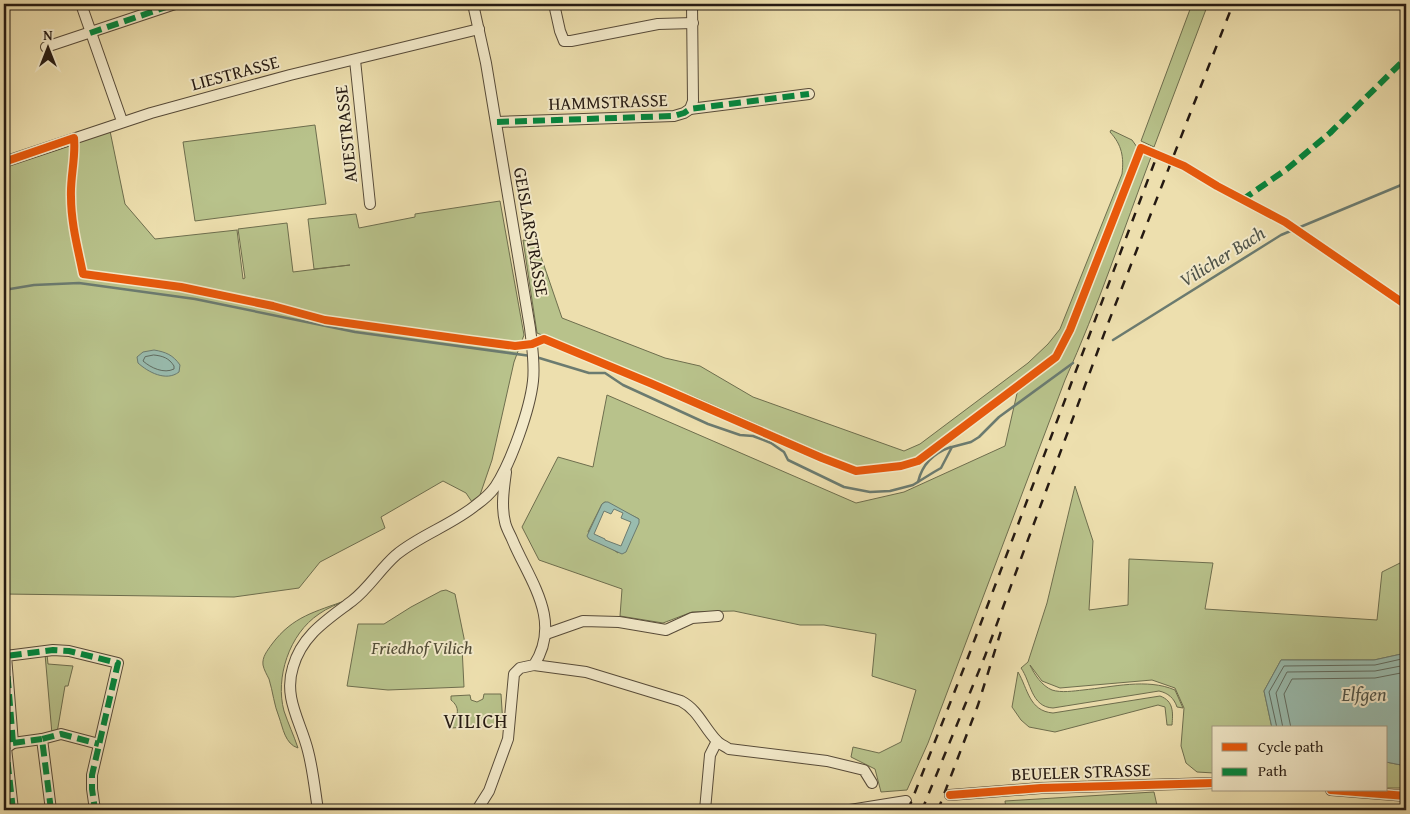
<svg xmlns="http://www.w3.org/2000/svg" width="1410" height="814" viewBox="0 0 1410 814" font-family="'Gentium Book Plus',serif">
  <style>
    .green { fill: #b8c28b; stroke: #6e6e4e; fill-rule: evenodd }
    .water { fill: #99bcaf; stroke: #6b7b70; fill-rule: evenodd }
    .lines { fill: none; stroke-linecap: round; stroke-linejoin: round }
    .shore { stroke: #5f6b60; stroke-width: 1 }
    .stream { stroke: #6b7b70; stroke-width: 2.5 }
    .minor-casing { stroke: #574b39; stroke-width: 12 }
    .minor { stroke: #f3eaca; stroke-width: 10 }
    .rail { stroke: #251a12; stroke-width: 2.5; stroke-dasharray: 9 9; stroke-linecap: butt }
    .quiet { stroke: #00873e; stroke-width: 6; stroke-dasharray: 12 6; stroke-linecap: butt }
    .cycleway-casing { stroke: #f3eaca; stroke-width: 11 }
    .cycleway { stroke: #e8590c; stroke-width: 8 }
    .labels { text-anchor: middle; stroke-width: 4; stroke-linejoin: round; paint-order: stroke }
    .street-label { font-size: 18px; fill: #251a12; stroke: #f3eaca }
    .park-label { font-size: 18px; font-style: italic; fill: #514c36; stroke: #f3eaca }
    .water-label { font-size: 19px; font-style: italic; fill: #4e5349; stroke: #f3eaca }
    .quarter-label { font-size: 20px; letter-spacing: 1px; fill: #251a12; stroke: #f3eaca }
  </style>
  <rect width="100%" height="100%" fill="#eddfae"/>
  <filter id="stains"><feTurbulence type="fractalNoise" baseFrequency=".004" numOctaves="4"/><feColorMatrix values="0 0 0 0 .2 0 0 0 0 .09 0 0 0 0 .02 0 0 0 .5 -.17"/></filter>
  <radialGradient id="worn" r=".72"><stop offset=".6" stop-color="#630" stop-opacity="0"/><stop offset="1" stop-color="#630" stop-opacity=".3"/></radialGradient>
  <g class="green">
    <path d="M1192 4H1208L1154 147 1141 141Z"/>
    <path d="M315 125 326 204 195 221 183 142Z"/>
    <path d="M1111 130 1132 140 1137 147 1136 156 1064 339 1057 351 1041 365 922 454C904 465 874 468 852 466L697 398 537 333 523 240 536 242 562 318 665 358 700 366 753 397 904 451 920 444 1028 363 1048 344 1060 329 1122 174C1124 157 1122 145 1110 132Z"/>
    <path d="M110 131 125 204 155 239 237 230 243 279 245 278 238 229 287 223 293 272 350 265 314 269 308 219 356 214 359 228 415 217V214L500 201 524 335 514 362 492 460 480 495 472 502 466 493 443 481 381 517 385 528 320 562 299 588 234 597 4 594V164Z"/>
    <path d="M1145 154 1151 157C1123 231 1098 307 1065 380L928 743 907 790 881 792 875 769 851 757 853 747 879 753 901 742 916 690 872 676 876 634 824 625H800L734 611 692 612 663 623 620 616 622 589 539 560 522 527 558 457 593 467 607 395 856 503 904 492 1005 446 1018 389 1064 350 1070 340 1140 157ZM605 502 639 519 618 553 588 532 602 504Z"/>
    <path d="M1075 486 1093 541 1089 610 1128 605 1129 559 1213 563 1205 609 1377 620 1382 572 1406 560V653L1374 660H1281L1264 691 1272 728H1214V773L1197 772 1186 763 1181 746 1184 708 1175 688 1152 680 1060 688 1042 681 1030 665C1034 674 1042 686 1052 690 1061 693 1074 691 1083 690 1113 687 1147 678 1175 690L1183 708 1177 707C1174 698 1168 693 1159 691L1053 708C1031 707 1031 682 1021 668L1028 662 1047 603Z"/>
    <path d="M446 590 455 594 465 643 462 647 464 687 388 690 347 686 358 624H384L411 607 441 591Z"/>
    <path d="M347 600C338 604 327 608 319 614 289 634 275 678 284 711 288 723 294 736 298 748 285 744 283 728 279 717 274 705 273 692 269 679 267 675 264 670 263 665 262 657 267 651 272 644 293 616 315 612 347 600Z"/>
    <path d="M45 654H47L48 664 73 666 68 686H65L57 733 52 734Z"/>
    <path d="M1018 672C1028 689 1029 711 1053 713L1160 696C1174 701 1173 713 1172 725H1167L1165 707 1158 705 1055 732 1029 727 1021 720 1012 707Z"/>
    <path d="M484 694H501L503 725 451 728V723C459 716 460 707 451 700V696L470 695 471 700 477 702 483 699Z"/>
    <path d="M1386 762 1406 766V788H1386Z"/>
    <path d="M1154 792 1158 810H1006L1005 801Z"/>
  </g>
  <g class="water">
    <path d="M154 350C166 352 173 355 180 365L179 372C166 382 148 372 138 363L137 357 143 352Z"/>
    <path d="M605 502H608L639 519V523L626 552 622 554 589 539 587 536 602 504ZM614 509 623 513 621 518 631 522 621 546 605 540V539L594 534 604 511 611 514Z"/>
    <path d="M1406 653V766L1386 762V728H1272L1264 691 1281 660H1374Z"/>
  </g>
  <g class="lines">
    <g class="shore">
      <path d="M154 355C163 356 169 358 174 366V369C164 374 151 368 143 361L145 357Z"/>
      <path d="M1277 728 1269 692 1284 666 1375 665 1406 658"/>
      <path d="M1283 728 1276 693 1287 672 1375 671 1406 665"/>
      <path d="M1291 728 1284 694 1292 679 1375 678 1406 672"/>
    </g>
    <g class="stream">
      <path d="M4 290 34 285 79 283 195 299 355 332 531 356"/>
      <path d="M1113 340 1281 235 1406 183"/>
      <path d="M536 357 589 373H605L623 385 708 424 740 435 753 436 771 443 784 452 788 460 844 487 870 492 890 491 913 485 934 472 941 468 952 447 971 442 979 437 999 417 1073 363"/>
      <path d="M918 482C922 465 933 453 951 447"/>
    </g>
    <defs>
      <g id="minor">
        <path d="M81 4 122 121"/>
        <path d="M205 4H206"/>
        <path d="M554 4 560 31 564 41H571L658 24 693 23"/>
        <path d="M46 47 175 4"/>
        <path d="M355 60 370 204"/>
        <path d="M690 109 693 101 692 4"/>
        <path d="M497 122 674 116 684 113 690 109 809 94"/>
        <path d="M4 162 151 113 290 75 479 29"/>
        <path d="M546 634 583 621 619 622 666 630 692 618 718 616"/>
        <path d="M534 665 586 672 681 701C698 710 703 726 716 740 719 744 725 746 729 749L827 761 864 770 872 783"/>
        <path d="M13 743 42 739"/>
        <path d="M1331 790 1406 796"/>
        <path d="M950 795 1041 788 1214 783"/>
        <path d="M13 810 6 748 13 743 6 656 53 650 69 651 118 663 92 775V789L95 810"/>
        <path d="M51 810 42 739 61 734 99 744"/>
        <path d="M318 810C315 791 313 770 308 751 301 722 283 698 293 667 302 635 327 620 352 601 369 588 380 569 396 555 420 535 452 525 476 505 483 500 490 494 495 487 511 463 530 409 533 381 535 363 532 346 530 328L486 63 473 4"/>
        <path d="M477 810 489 791 508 739 514 674 520 668 534 665C563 620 529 580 512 539 510 534 506 528 505 522 501 506 504 487 506 472"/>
        <path d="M705 810 710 755 717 741"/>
        <path d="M850 810 906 801"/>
      </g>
    </defs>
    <use href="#minor" class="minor-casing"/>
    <use href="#minor" class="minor"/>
    <g class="rail">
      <path d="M908 810 967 660 1158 153"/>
      <path d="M922 810 985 656 1107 326 1233 4"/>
      <path d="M938 810 978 705 1001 631"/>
    </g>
    <g class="quiet">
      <path d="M205 4H206"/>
      <path d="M90 33 175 4"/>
      <path d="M497 122 674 116 684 113 690 109 809 94"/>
      <path d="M1242 200 1287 169 1330 133 1406 58"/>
      <path d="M13 743 42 739"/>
      <path d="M13 810 6 748 13 743 6 656 53 650 69 651 118 663 92 775V789L95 810"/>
      <path d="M51 810 42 739 61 734 99 744"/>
    </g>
    <defs>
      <g id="cycleway">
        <path d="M4 162 74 138C76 158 70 177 71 197 71 223 78 249 83 274L181 287 273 306 325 320 469 340 515 346 532 344 544 339 650 383 822 458 856 471 901 466 918 461 1056 357 1070 330 1141 148 1184 166 1217 186 1285 222 1406 305"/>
        <path d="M1331 790 1406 796"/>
        <path d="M950 795 1041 788 1214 783"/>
      </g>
    </defs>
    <use href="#cycleway" class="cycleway-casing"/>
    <use href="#cycleway" class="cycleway"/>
  </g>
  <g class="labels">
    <g class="street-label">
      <text transform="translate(235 73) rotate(-15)" y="6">LIESTRASSE</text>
      <text transform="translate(608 102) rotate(-2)" y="6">HAMMSTRASSE</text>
      <text transform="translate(346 134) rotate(-96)" y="6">AUESTRASSE</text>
      <text transform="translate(531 232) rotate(80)" y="6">GEISLARSTRASSE</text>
      <text transform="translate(1081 772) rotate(-2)" y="6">BEUELER STRASSE</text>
    </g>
    <g class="park-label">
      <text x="422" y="654">Friedhof Vilich</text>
    </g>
    <g class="water-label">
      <text transform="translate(1222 256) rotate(-32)" y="7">Vilicher Bach</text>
      <text x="1364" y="701">Elfgen</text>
    </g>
    <g class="quarter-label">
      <text x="476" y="728">VILICH</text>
    </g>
  </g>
  <rect width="1410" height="814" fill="none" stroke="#eddfae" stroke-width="20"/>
  <rect x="5" y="5" width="1400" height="804" fill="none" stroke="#251a12" stroke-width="2.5"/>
  <rect x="10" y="10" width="1390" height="794" fill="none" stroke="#251a12"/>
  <rect x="1212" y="726" width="175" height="65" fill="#f3eaca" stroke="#a19780"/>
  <rect x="1222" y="743" width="25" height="8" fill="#e8590c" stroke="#a19780"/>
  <text x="1258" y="752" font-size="15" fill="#251a12">Cycle path</text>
  <rect x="1222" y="768" width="25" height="8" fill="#00873e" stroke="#a19780"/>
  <text x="1258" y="776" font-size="15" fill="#251a12">Path</text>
  <g transform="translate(48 48)" stroke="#f3eaca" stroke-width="4" paint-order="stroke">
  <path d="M0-4L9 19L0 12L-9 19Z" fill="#251a12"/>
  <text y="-8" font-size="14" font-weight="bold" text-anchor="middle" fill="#251a12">N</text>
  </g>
  <rect width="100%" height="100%" filter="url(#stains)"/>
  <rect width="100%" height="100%" fill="url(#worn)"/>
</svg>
